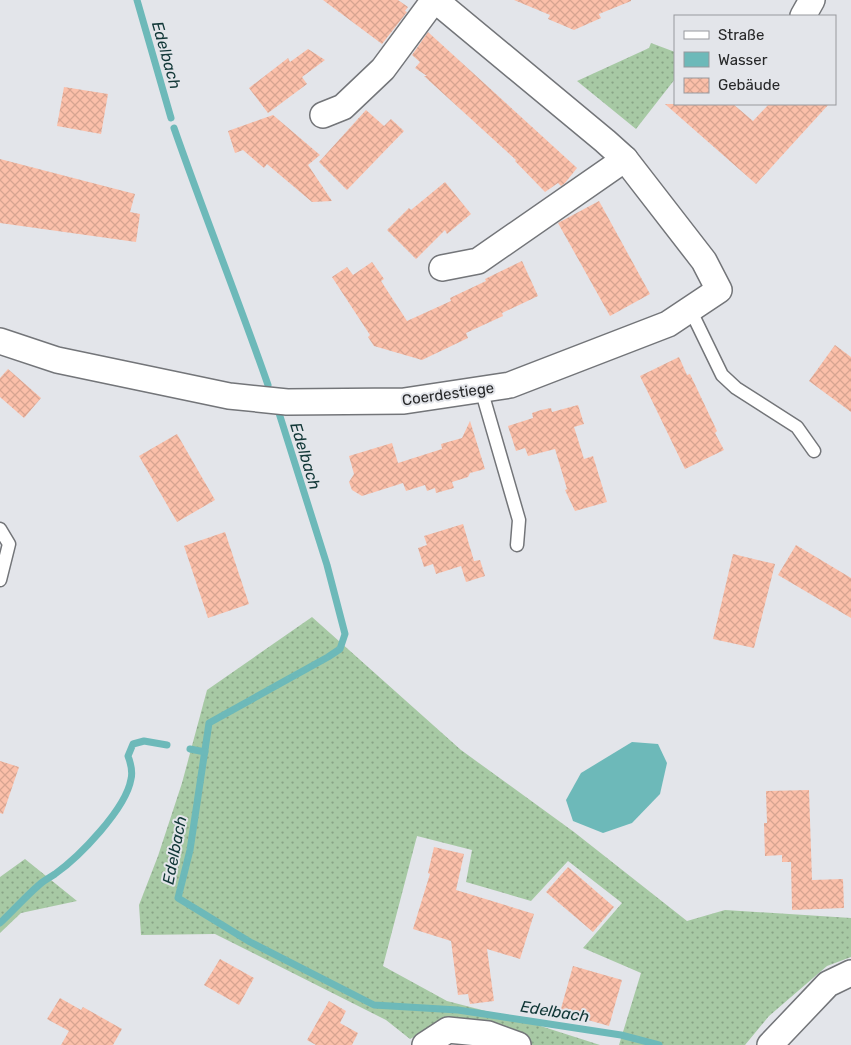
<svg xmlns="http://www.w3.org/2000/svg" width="851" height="1045" viewBox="0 0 851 1045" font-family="Rubik,sans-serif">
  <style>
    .grass { fill: url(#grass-dots) }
    .water { fill: #6db9b9 }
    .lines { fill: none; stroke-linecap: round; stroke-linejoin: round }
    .stream { stroke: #6db9b9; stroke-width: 7 }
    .building { fill: url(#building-cross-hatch) }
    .service-casing { stroke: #737579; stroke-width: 15 }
    .minor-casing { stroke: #737579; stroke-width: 28 }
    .service { stroke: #fff; stroke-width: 12 }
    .minor { stroke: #fff; stroke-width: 25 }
    .labels { text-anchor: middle; stroke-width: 4; stroke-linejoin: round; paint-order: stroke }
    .street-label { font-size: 15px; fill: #272829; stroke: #e3e5ea }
    .water-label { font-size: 16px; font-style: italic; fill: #113737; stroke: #e3e5ea }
  </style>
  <defs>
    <pattern id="grass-dots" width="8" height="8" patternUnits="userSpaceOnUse" patternTransform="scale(1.25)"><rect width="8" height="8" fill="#a7c9a4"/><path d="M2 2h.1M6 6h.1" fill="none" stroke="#88a386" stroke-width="1.8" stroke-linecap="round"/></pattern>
    <pattern id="building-cross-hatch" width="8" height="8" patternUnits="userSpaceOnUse" patternTransform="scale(1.25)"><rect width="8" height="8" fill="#fbbfa9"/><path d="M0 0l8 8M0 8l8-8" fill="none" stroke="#d7a491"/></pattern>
  </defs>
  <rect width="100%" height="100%" fill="#e3e5ea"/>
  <g class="grass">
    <path d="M651 43 675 52V79L636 129 577 81 649 48Z"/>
    <path d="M312 617 461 750 574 832 687 921 725 910 851 918V957L827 966 769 1016 745 1045H619L641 973 583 948 622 903 568 861 531 901 466 882 472 850 417 836 383 966 447 1001 525 1021 600 1045H532L517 1035 445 1021 410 1039 386 1020 215 934 141 935 139 905 158 856 182 783 207 690Z"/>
    <path d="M25 859 77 901 21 913 0 933V877Z"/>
  </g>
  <path class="water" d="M632 742 658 744 667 763 660 794 632 823 603 833 573 821 566 800 581 773Z"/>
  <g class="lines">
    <g class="stream">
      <path d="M137 0 171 118"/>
      <path d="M174 128C204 214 238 299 268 385"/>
      <path d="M279 413 327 565 345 634 340 649 328 657 209 723 190 850 178 898 250 942 374 1005 458 1010 621 1035 659 1045"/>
      <path d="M190 749 205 752"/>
      <path d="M0 923C13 911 25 897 39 885 43 881 49 878 55 874 79 857 126 809 131 779 133 771 131 764 128 756L133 744 144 741 167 745"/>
    </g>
  </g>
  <g class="building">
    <path d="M323 0H398L408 7 405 11 407 12 382 44Z"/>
    <path d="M514 0H631V1L599 14 601 18 574 30 548 19 550 15Z"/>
    <path d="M428 32 577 168 565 183 561 186 558 183 545 192 515 161 516 160 424 76H427L415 68 420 62 412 55Z"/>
    <path d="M308 49 325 60 302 77 307 84 268 113 249 88 288 58 290 62Z"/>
    <path d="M64 87 108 94 101 134 57 126Z"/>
    <path d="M665 104H733L753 121 769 104H829L756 184Z"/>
    <path d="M366 110 384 126 391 119 404 131 347 190 319 162Z"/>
    <path d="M273 115 320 155 308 165 332 201 312 202 267 164 264 168 243 150 235 153 228 131Z"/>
    <path d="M0 159 135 194 130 212 140 214 136 242 0 223Z"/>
    <path d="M445 182 471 214 447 234 445 230 416 259 387 230 409 208 411 210Z"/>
    <path d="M599 201 650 294 610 316 558 223Z"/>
    <path d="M522 261 538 296 502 313 503 316 466 333 468 338 422 360 374 346 368 337 370 335 332 277 347 267 353 275 372 262 384 279 381 281 407 321 451 301 450 298 486 281 485 279Z"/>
    <path d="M835 345 851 357V412L809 381Z"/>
    <path d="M679 357 687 375 690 374 717 431 715 433 724 450 685 469 640 376Z"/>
    <path d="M8 369 41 398 24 418 0 397V378Z"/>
    <path d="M578 405 584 424 574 427 584 459 593 456 607 502 575 511 565 490 567 489 555 449 528 456 525 448 516 451 508 426 533 418 532 413 541 410 551 408 552 412Z"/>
    <path d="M470 421 485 469 470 473 468 477 452 482 454 488 436 493 435 488 427 491 425 485 406 491 403 483 362 496 352 490 349 482 354 474 349 456 392 443 398 463 442 449 441 444 462 438Z"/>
    <path d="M177 434 215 500 177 522 139 456Z"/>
    <path d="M463 524 474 561 480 560 485 576 466 582 461 566 436 574 433 564 424 567 418 548 427 545 424 536Z"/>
    <path d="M225 532 249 604 208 618 184 546Z"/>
    <path d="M796 545 851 578V618L778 575Z"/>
    <path d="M733 554 775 564 754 648 713 639Z"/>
    <path d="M0 761 19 767 3 814 0 813Z"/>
    <path d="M809 790 812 880 843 879 844 908 792 910 791 862H782V855L765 856 764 823H767L766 791Z"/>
    <path d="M434 847 464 854 456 890 534 914 520 959 487 949 494 1001 470 1004 468 994 458 995 451 941 413 929 430 874 428 873Z"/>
    <path d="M568 867 614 907 593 932 546 892Z"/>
    <path d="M220 959 254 978 239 1005 204 985Z"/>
    <path d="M573 966 622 980 609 1026 560 1012Z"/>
    <path d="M60 998 81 1010 83 1007 122 1029 113 1045H61L69 1031 47 1019Z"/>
    <path d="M329 1001 346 1011 340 1023 358 1033 352 1045H316L307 1040Z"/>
  </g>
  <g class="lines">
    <defs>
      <g id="service">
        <path d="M690 309 722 375 736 388 797 427 814 451"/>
        <path d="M481 389 519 520 517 545"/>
        <path d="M0 529 9 544 0 580"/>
      </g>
      <g id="minor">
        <path d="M803 16 812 0"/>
        <path d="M323 115 343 107 383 69 434 0"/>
        <path d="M442 268 478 261 625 159"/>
        <path d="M0 341 57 360 229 396 287 402 404 401 510 385 668 324 719 290 704 261 625 159 605 141 435 0"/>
        <path d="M425 1045 448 1030 488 1034 518 1045"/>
        <path d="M770 1045 828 984 851 973"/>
      </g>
    </defs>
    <use href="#service" class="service-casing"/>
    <use href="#minor" class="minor-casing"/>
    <use href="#service" class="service"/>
    <use href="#minor" class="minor"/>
  </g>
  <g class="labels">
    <g class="street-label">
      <text transform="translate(448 394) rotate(-8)" y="5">Coerdestiege</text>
    </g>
    <g class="water-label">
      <text transform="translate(167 55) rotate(74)" y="6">Edelbach</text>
      <text transform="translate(306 456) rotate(73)" y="6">Edelbach</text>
      <text transform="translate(174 850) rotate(-79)" y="6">Edelbach</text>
      <text transform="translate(555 1011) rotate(9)" y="6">Edelbach</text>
    </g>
  </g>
  <rect x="674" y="15" width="162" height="90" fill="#e3e5ea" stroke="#98999d"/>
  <rect x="684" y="31" width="25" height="8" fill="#ffffff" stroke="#98999d"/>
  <text x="718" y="40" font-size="15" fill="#272829">Straße</text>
  <rect x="684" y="52" width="25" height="15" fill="#6db9b9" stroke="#98999d"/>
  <text x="718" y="65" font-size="15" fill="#272829">Wasser</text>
  <rect x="684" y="78" width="25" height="15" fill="url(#building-cross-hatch)" stroke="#98999d"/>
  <text x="718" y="90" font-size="15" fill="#272829">Gebäude</text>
</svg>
